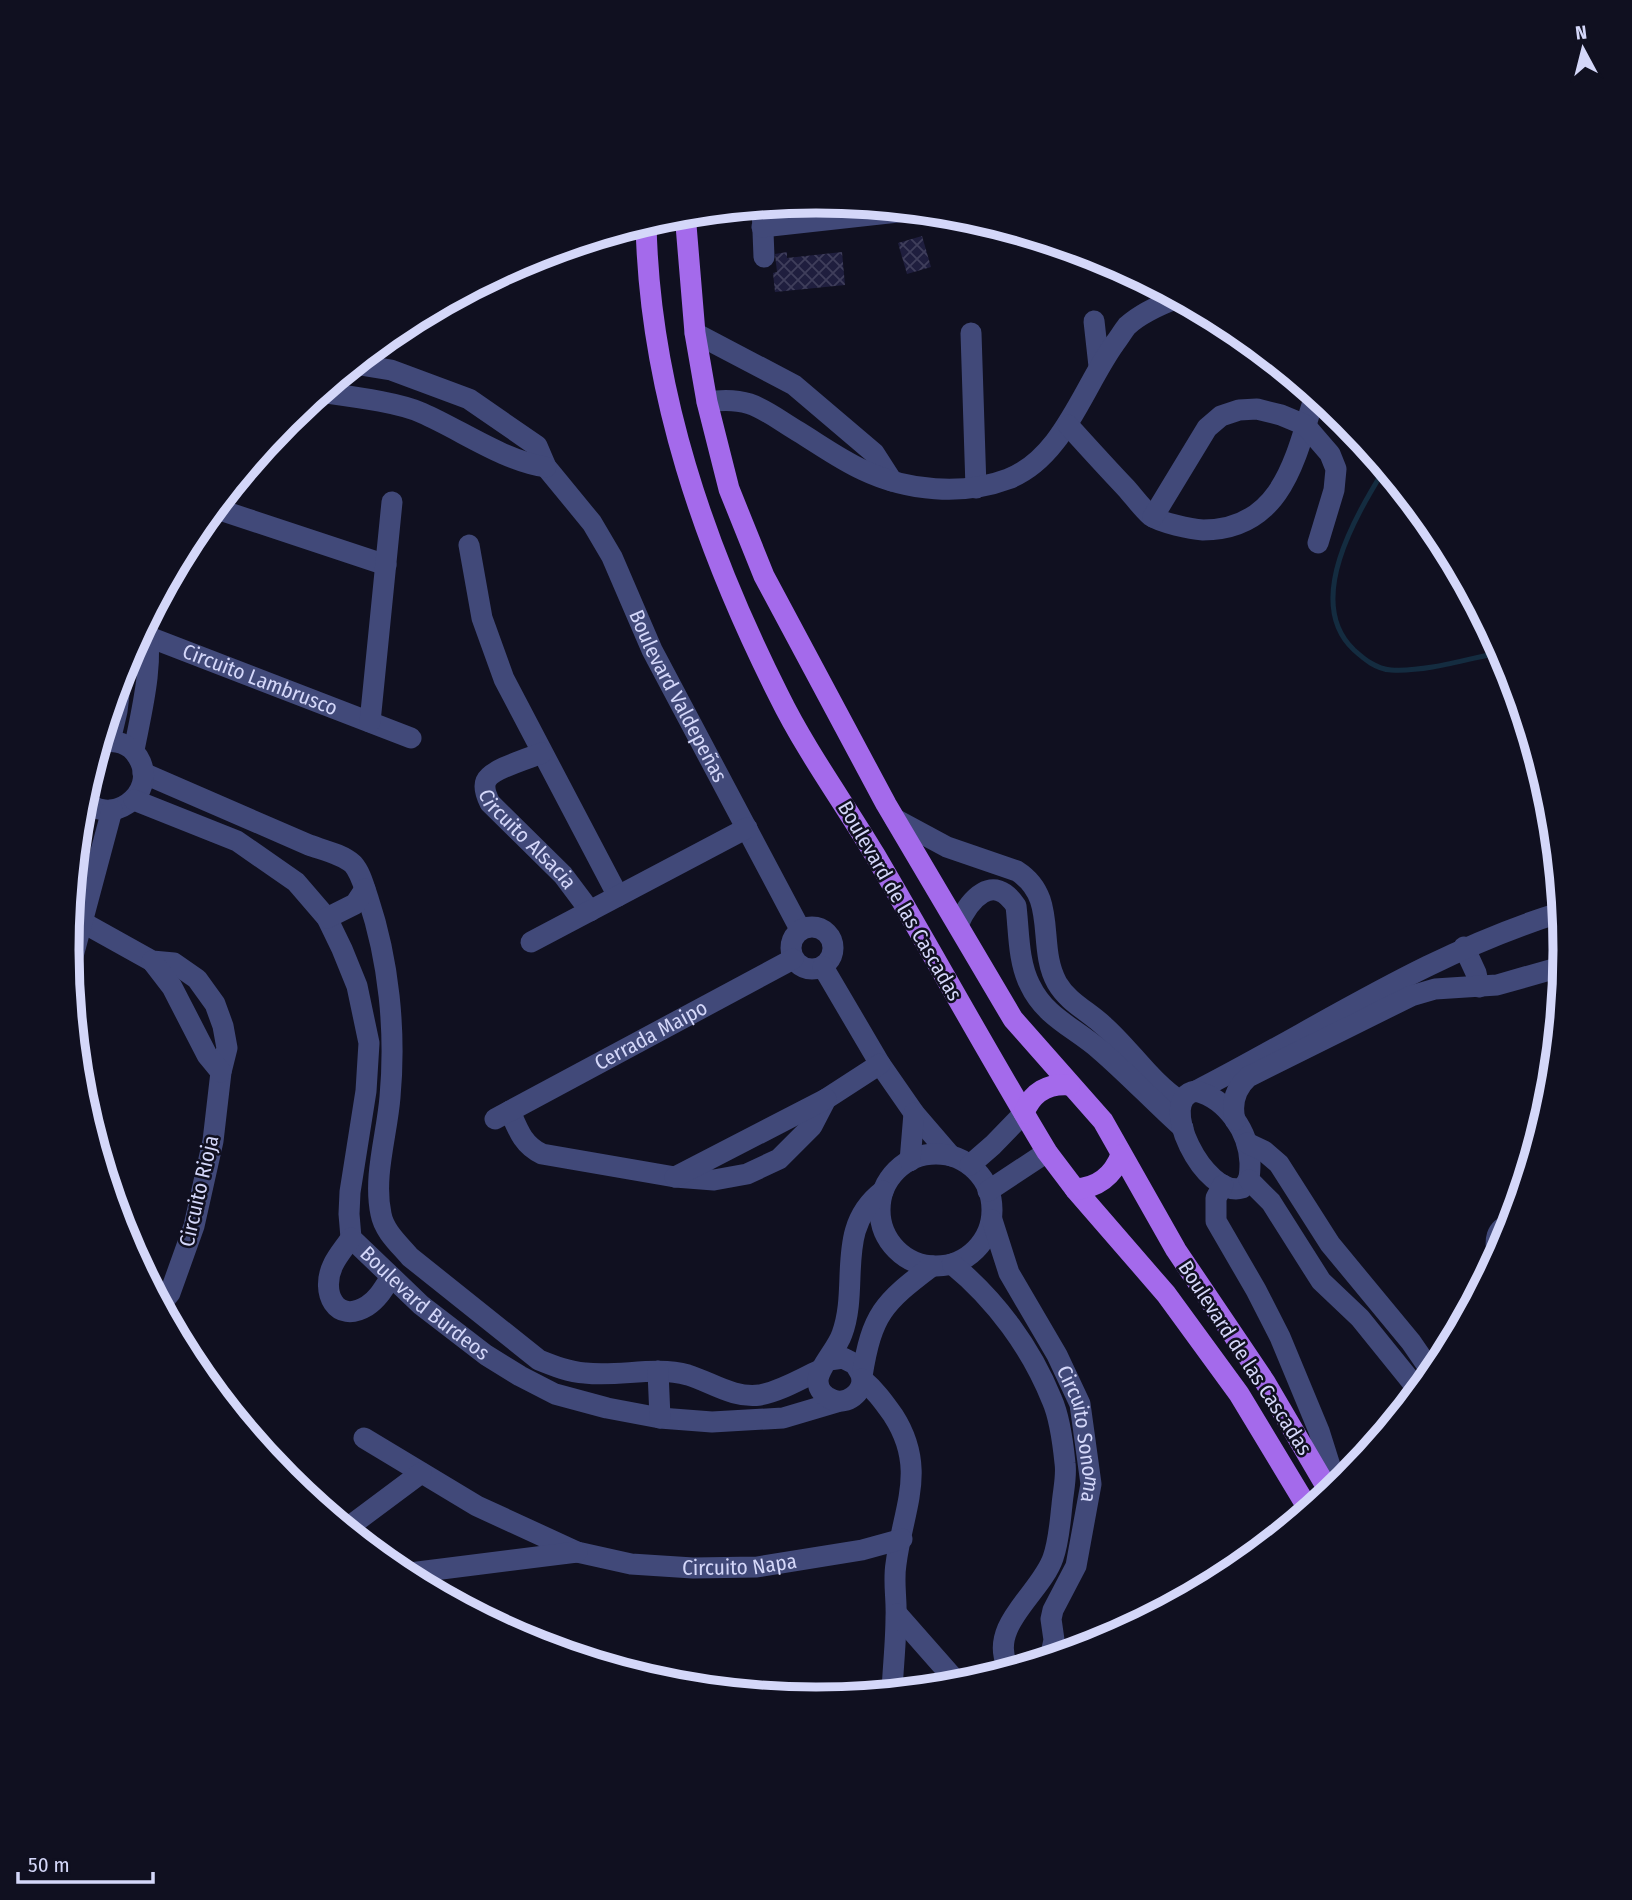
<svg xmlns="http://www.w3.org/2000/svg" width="1632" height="1900" viewBox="0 0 1632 1900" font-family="'Fira Sans Condensed',sans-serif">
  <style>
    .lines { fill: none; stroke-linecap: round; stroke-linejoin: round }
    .stream { stroke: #142c40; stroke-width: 5 }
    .building { fill: url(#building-cross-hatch) }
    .minor { stroke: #414979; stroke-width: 21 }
    .major { stroke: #a46aeb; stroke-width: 21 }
    .labels { text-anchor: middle; stroke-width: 5; stroke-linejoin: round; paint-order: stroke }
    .street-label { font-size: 21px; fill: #d4d7f9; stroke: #101020 }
    .rim { fill: none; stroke: #d4d7f9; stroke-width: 9 }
  </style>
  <defs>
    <pattern id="building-cross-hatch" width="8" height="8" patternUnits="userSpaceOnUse" patternTransform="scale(1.75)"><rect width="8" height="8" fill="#1f1e3e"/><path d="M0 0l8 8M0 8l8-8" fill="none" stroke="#3f3e5b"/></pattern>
  </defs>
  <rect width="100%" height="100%" fill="#101020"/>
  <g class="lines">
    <path class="stream" d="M1385 468C1357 514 1303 602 1354 650 1364 659 1376 669 1391 670 1427 672 1467 659 1502 652"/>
  </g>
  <g class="building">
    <path d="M922 236 931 267 907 274 898 243Z"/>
    <path d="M787 252V258L842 252 845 285 775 292 773 273 777 272 775 254Z"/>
  </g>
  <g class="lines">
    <g class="minor">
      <path d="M762 206 764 257"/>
      <path d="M762 227 916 210"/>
      <path d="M1094 321 1099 366"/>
      <path d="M695 333 794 385 874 453 892 481"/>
      <path d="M971 333 976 488"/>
      <path id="s1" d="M354 364 391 370 469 399 537 446 546 467 592 523 612 557 652 650 800 929"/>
      <path d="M320 392C347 396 398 402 422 413 463 431 502 460 546 467"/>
      <path d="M707 402C751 395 764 411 799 432 820 445 841 460 863 470 907 491 963 496 1008 479 1063 458 1083 387 1115 343 1119 338 1123 331 1127 326 1140 314 1162 304 1178 298"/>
      <path d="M1068 425C1087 446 1106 467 1126 488 1134 497 1142 508 1151 516 1161 523 1191 529 1203 530 1283 530 1296 456 1315 395"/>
      <path d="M214 508 386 565"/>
      <path d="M1153 517 1207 428 1221 416 1239 410 1257 409 1281 415 1305 425 1330 454 1336 469 1334 490 1318 543"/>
      <path d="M469 545 482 618 504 679 618 896"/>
      <path id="s2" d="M149 637 411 738"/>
      <path d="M370 722 392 502"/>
      <path d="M110 741 117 711 122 670"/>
      <path d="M134 750C142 709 154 663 146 622"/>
      <path id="s3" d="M542 753C530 758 491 769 486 781 483 788 487 797 490 803L563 875 590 911"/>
      <path d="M143 773 309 845C323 850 342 854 353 864 361 873 364 887 368 898 389 961 396 1031 390 1097 387 1135 373 1176 381 1214 384 1231 399 1244 410 1257L539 1360C554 1366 569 1372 585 1373 620 1377 654 1366 688 1375 711 1382 734 1399 760 1395 781 1391 800 1379 820 1370"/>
      <path d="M83 797C106 830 161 795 138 757 129 742 116 741 100 741"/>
      <path id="s4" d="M134 800 237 841 296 882 327 918 342 949 357 986 369 1043 366 1091 350 1192 349 1214 351 1238 421 1305 486 1355 520 1376 555 1394 607 1408 660 1418 712 1422 783 1418 837 1402"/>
      <path d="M895 819 947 847 1017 871C1059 898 1036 945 1057 983 1068 1002 1088 1011 1104 1026 1131 1050 1150 1081 1180 1101"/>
      <path d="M78 836 87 802"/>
      <path d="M327 918 355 904 365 889"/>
      <path d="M70 919 82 922 152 961 174 963 197 979 215 1004 223 1026 227 1048 221 1072 213 1141 194 1226 170 1293 160 1305"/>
      <path d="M958 925C969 900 993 871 1016 906 1019 931 1018 962 1030 985 1045 1017 1075 1028 1100 1050 1129 1075 1155 1103 1183 1128"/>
      <circle cx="812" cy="948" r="21"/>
      <path d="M531 942 747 828"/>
      <path d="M1464 947 1476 973 1479 987"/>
      <path d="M152 961 172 987 207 1055 221 1072"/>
      <path d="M823 967 880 1064 914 1113 951 1156"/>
      <path d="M69 971 112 810"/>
      <path d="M1196 1091C1319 1028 1428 953 1562 912"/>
      <path d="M1196 1091C1227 1099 1249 1132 1250 1163 1250 1173 1250 1182 1242 1188 1205 1199 1154 1097 1196 1091Z"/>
      <path d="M510 1111C518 1130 523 1145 542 1154L675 1177 714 1180 747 1174 779 1159 812 1126 826 1099 880 1064"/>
      <path id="s5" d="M495 1119 793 959"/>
      <path d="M1235 1120C1231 1103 1235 1089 1248 1077L1411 996 1435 989 1497 985 1564 966"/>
      <path d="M1247 1143 1264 1151 1279 1164 1330 1244 1411 1342 1433 1374"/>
      <circle cx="936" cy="1210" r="56"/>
      <path d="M910 1161 914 1113"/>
      <path d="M970 1165 993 1145 1024 1113"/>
      <path d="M675 1177 826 1099"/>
      <path d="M1249 1180 1271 1202 1321 1281 1360 1318 1419 1391"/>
      <path d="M1223 1185 1216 1198V1221L1256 1290 1280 1337 1319 1431 1337 1488"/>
      <path d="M988 1191 1047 1152"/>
      <path id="s6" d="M992 1220 1009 1273 1057 1355 1080 1404 1091 1484 1076 1566 1053 1610 1051 1619 1054 1640 1050 1659"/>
      <path d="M351 1238C345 1247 337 1256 333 1265 320 1292 336 1325 367 1306 378 1299 384 1288 391 1277"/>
      <path d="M1498 1256C1494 1241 1495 1228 1512 1224"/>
      <path d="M952 1264C996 1300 1031 1348 1052 1400 1060 1418 1063 1443 1065 1463 1067 1476 1063 1492 1062 1505 1060 1522 1059 1541 1053 1558 1041 1593 989 1625 1007 1665L1016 1669"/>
      <path d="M829 1360 843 1358 855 1364C857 1368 861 1373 862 1378 863 1393 847 1405 833 1400 825 1397 818 1390 818 1381 818 1368 837 1349 842 1334 860 1285 834 1228 883 1191"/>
      <path d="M658 1371 660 1418"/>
      <path d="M862 1376C872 1314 883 1303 932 1266"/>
      <path d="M862 1379C875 1390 883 1401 893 1415 928 1469 903 1508 896 1564 893 1582 897 1599 896 1617 896 1642 893 1667 892 1692"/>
      <path id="s7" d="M364 1438 477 1506 577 1552 631 1564 693 1568 757 1567 862 1550 902 1539"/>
      <path d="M346 1529 421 1473"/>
      <path d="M402 1574 577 1552"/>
      <path d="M897 1614 956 1681"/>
      <path d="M903 1691 956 1681 971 1682"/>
    </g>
    <g class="major">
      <path d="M685 213 695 333 707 402 729 489 764 576 886 804 1013 1019 1103 1121 1176 1250 1265 1382 1330 1493"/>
      <path d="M646 222C649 389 705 549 779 696 806 751 844 803 875 855 933 954 988 1054 1047 1152L1075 1189 1166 1294 1239 1394 1309 1510"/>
      <path d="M1024 1113C1032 1092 1048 1083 1070 1085"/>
      <path d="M1075 1189C1097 1188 1113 1176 1121 1155"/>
    </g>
  </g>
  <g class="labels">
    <g class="street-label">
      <text dy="7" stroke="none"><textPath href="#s2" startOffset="119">Circuito Lambrusco</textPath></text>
      <text dy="7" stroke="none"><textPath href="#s1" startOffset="492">Boulevard Valdepeñas</textPath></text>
      <text dy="7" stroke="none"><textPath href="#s3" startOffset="138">Circuito Alsacia</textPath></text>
      <text transform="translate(900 901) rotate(60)" y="7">Boulevard de las Cascadas</text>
      <text dy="7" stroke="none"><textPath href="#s5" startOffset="177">Cerrada Maipo</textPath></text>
      <text transform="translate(199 1191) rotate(-77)" y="7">Circuito Rioja</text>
      <text dy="7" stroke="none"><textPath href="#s4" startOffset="658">Boulevard Burdeos</textPath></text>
      <text transform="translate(1245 1358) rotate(57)" y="7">Boulevard de las Cascadas</text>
      <text dy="7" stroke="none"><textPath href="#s6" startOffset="234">Circuito Sonoma</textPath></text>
      <text dy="7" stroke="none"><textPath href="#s7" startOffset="406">Circuito Napa</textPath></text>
    </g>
  </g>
  <path d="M0 0H1632V1900H0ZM79 950a737 737 0 1 1 1474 0a737 737 0 1 1-1474 0Z" fill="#101020" fill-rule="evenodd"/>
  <path class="rim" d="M79 950a737 737 0 1 1 1474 0a737 737 0 1 1-1474 0Z"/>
  <g transform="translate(1583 49) rotate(353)" stroke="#101020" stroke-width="5" paint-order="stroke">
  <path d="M0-5L12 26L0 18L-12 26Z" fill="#d4d7f9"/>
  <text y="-10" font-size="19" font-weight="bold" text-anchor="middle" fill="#d4d7f9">N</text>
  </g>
  <path d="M18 1872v10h135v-10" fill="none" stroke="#d4d7f9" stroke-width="3.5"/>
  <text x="28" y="1872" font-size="21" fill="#d4d7f9" stroke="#101020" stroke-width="5" paint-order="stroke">50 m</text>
</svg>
